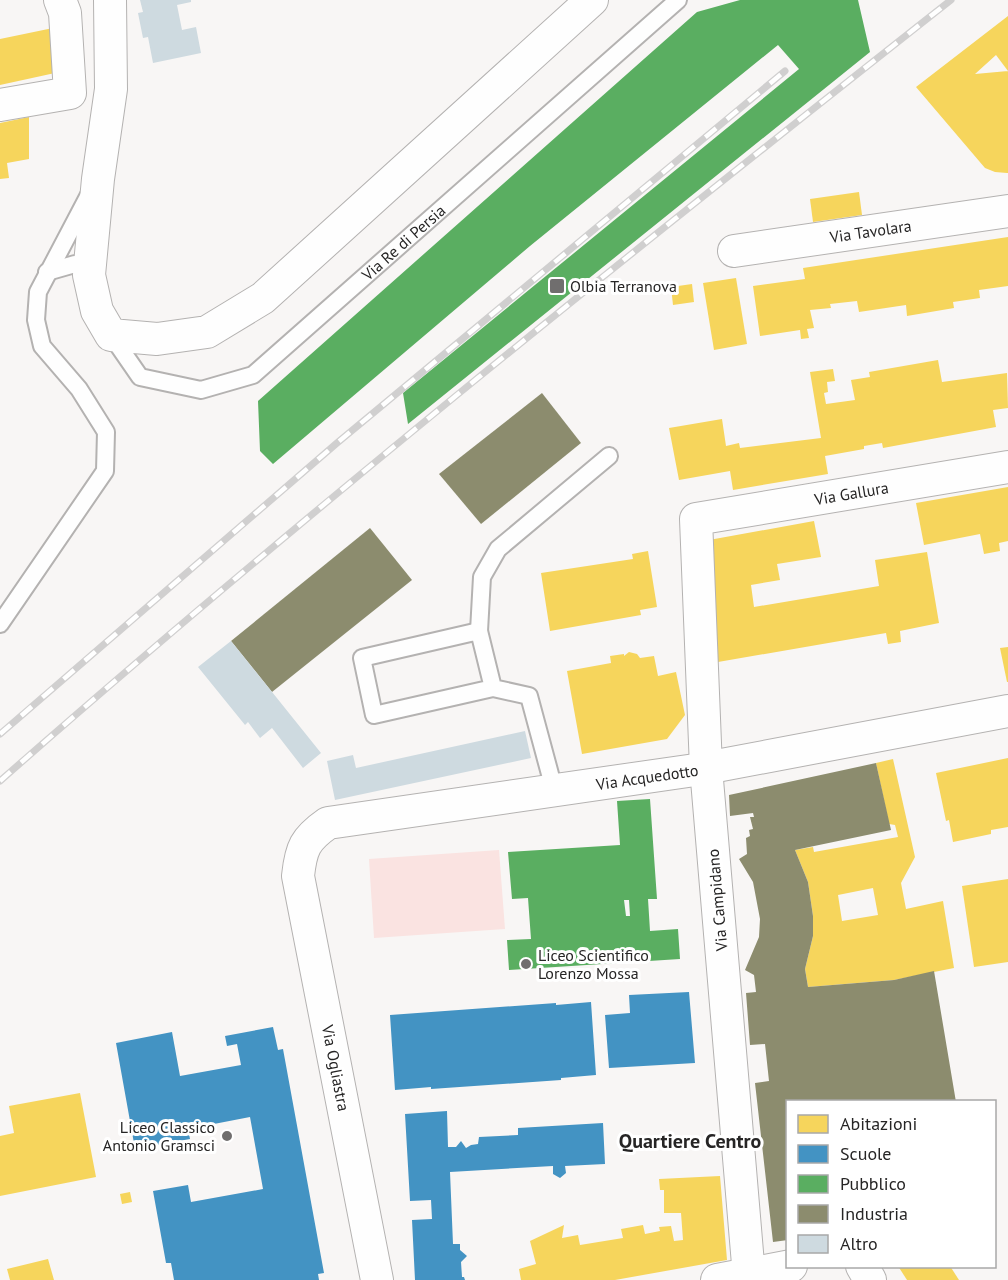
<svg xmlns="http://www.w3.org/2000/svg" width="1008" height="1280" viewBox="0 0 1008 1280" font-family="'PT Sans',sans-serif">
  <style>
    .green { fill: #fae3e1 }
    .homes { fill: #f6d55c; fill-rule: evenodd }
    .schools { fill: #4393c3 }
    .public { fill: #5aae61; fill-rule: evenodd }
    .industry { fill: #8c8c6e }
    .building { fill: #cedae0 }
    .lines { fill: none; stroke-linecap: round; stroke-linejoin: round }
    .lane-casing { stroke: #b4b2b1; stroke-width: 20 }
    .street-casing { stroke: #b4b2b1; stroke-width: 34 }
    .lane { stroke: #fefefe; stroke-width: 16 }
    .street { stroke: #fefefe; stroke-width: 32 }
    .rail-casing { stroke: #d0cfcf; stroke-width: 7 }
    .rail { stroke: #fff; stroke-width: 4.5; stroke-dasharray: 14; stroke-linecap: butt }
    .poi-dot { fill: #706e6e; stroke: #fff; stroke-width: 2 }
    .labels { text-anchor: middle; stroke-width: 6; stroke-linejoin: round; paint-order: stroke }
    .street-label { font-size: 16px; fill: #262525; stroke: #fff }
    .poi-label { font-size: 16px; fill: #262525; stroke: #fff; text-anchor: start }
    .quarter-label { font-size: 20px; font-weight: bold; fill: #262525; stroke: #fff }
  </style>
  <rect width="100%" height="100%" fill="#f8f6f5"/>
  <path class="green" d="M499 850 505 929 374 938 369 859Z"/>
  <g class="homes">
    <path d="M1008 16V173H1007L995 172 985 168 916 87ZM996 55 1008 71 975 74Z"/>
    <path d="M53 28 55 73 0 85V39Z"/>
    <path d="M29 117V159L7 163 9 178 0 179V123Z"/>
    <path d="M859 192 862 215 813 222 810 199Z"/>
    <path d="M1008 237V286L979 290 980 298 953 302 954 308 907 316 906 305 859 312 857 301 830 304 831 308 810 310 814 328 807 329 809 338 801 339 800 330 760 336 753 286 805 279 803 268Z"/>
    <path d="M736 278 747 344 714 350 703 283Z"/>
    <path d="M692 284 694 302 673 305 671 287Z"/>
    <path d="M938 360 942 382 1007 373 1008 408 993 410 996 427 883 448 882 443 864 446V449L825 456 828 474 733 490 730 471 679 480 669 428 722 419 726 446 739 443 740 448 821 438 810 372 833 369 835 381 827 382 828 392 824 393 826 404 855 400 851 380 870 377 869 372Z"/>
    <path d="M1008 487V541L999 543 1000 551 984 554 980 534 924 545 916 503Z"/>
    <path d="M814 521 821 557 777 564 780 580 751 585 754 607 879 586 875 560 927 552 939 623 900 631 901 642 888 644 886 633 718 662 709 540Z"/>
    <path d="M648 551 657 607 640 610 641 615 550 631 541 573 633 559 632 554Z"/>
    <path d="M1008 647V682H1007L1000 648Z"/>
    <path d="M629 652 637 654 640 658 654 656 658 676 676 672 685 715 667 739 582 754 567 671 611 663 610 656 624 654V656Z"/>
    <path d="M1008 758V827L991 830V834L953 842 949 820 946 821 936 773Z"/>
    <path d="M893 759 915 857 901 883 906 909 943 901 954 968 894 980 808 987 805 969 813 936V916L808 882 795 850 813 847 814 852 898 837 895 825 889 824 876 763ZM873 888 878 915 842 921 838 895Z"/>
    <path d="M1008 879V962L974 967 962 886Z"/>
    <path d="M80 1093 96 1177 0 1196V1136L14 1133 9 1106Z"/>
    <path d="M720 1176 727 1260 615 1280H521L519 1269 536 1264 530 1241 564 1225 562 1238 578 1235 580 1245 623 1238 621 1229 643 1225 645 1234 660 1231 659 1227 671 1226 674 1241 683 1240 681 1213H664V1190H660L659 1179Z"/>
    <path d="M130 1192 132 1202 122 1204 120 1194Z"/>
    <path d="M48 1259 54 1280H10L7 1269Z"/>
    <path d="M898 1266H950L959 1280H907Z"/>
  </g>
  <g class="schools">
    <path d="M689 992 695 1063 609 1068 605 1015 630 1013 629 995Z"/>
    <path d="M591 1002 596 1075 561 1078V1080L431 1089V1087L395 1090 390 1015 556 1003V1005Z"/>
    <path d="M273 1027 278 1050 283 1049 324 1273 318 1274 319 1280H174L171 1263H166L153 1191 188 1185 191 1202 263 1189 250 1117 188 1129 190 1139 135 1149 116 1043 172 1032 180 1076 241 1065 237 1044 227 1046 225 1036Z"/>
    <path d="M447 1111 448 1147H456L461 1141 466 1148 471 1145 478 1144 479 1137 518 1135V1128L603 1123 605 1164 565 1166 566 1173 560 1178 553 1174V1166L450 1172 453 1244H460V1250L467 1256 461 1262 462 1277H464L465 1280H415L412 1220 432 1219 431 1200 410 1201 405 1114Z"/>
  </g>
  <g class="public">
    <path d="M740 0H858L870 52 408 424 403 393 799 69 778 45 530 246 273 464 260 451 258 401 697 12Z"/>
    <path d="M650 799 657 899H648L650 931 678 929 680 959 509 970 507 940 531 939 528 898 512 899 508 852 620 845 617 801ZM624 900H629L630 916H626Z"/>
  </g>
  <g class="industry">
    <path d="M542 393 581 443 481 524 439 474Z"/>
    <path d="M370 528 412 580 272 692 231 641Z"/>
    <path d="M876 763 891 830 795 850 808 882 813 916V936L805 969 808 987 894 980 934 971 956 1102H788V1240L773 1242 755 1083 769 1081 765 1044 750 1045 746 993 756 992 754 975 745 970 759 937 760 919 753 882 739 859 747 854 746 838 750 836 749 830 753 829 750 817H754L753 813 730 816 729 795Z"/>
  </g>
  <g class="building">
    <path d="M140 0H191V2L177 5 182 30 196 27 201 53 153 63 148 37 143 38 138 13 143 12Z"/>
    <path d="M231 641 321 753 303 768 272 728 260 738 248 722 245 725 198 667Z"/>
    <path d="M525 731 531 758 335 800 327 761 353 755 356 768Z"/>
  </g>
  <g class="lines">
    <defs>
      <g id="lane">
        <path d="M47 272 75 264 89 275"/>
        <path id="s1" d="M111 335 140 377 201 390 253 375 678 0"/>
        <path d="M0 624 105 471 106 432 79 389 42 346 36 320 38 292 89 195"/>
        <path d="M479 631 482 577 498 549 609 456"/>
        <path d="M493 688 374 715 362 658 479 631 493 688 529 696 554 789"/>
      </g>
      <g id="street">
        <path d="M110 0 111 89 98 179 89 275 97 311 111 335 157 339 207 332 263 298 592 0"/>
        <path d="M0 105 70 93 65 13 60 0"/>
        <path id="s2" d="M734 251 1008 211"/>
        <path d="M862 1266 870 1280"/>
        <path id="s3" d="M377 1280 298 876C301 848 305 839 328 823L695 770 1008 711"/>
        <path d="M717 1280 791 1266"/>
        <path id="s4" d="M753 1280 749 1275 748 1264 706 768 696 519 1008 467"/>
      </g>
    </defs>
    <use href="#lane" class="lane-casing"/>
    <use href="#street" class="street-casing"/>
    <use href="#lane" class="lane"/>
    <use href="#street" class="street"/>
    <defs>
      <g id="rail">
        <path d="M0 734 337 443 785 71"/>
        <path d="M0 781C308 510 629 254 951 0"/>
      </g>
    </defs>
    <use href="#rail" class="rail-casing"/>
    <use href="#rail" class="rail"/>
  </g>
  <g class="poi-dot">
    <rect x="549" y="278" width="16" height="16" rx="3"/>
    <circle cx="526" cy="964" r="6"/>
    <circle cx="227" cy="1136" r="6"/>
  </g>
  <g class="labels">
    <g class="street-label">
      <text dy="6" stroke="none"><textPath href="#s2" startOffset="138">Via Tavolara</textPath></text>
      <text dy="6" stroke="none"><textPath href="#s1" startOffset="368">Via Re di Persia</textPath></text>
      <text dy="6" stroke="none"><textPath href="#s4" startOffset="922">Via Gallura</textPath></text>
      <text dy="6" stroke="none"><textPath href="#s3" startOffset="798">Via Acquedotto</textPath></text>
      <text transform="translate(717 900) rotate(-95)" y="6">Via Campidano</text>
      <text transform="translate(336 1068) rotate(79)" y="6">Via Ogliastra</text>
    </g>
    <g class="poi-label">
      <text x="570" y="292">Olbia Terranova</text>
      <text x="538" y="961">Liceo Scientifico<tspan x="538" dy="18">Lorenzo Mossa</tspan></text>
      <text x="215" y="1133" text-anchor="end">Liceo Classico<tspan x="215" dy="18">Antonio Gramsci</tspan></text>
    </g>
    <g class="quarter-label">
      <text x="690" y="1148">Quartiere Centro</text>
    </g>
  </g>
  <rect x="786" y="1100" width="210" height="168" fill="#ffffff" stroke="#a8a8a8" stroke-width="1.5"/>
  <rect x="798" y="1115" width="30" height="18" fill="#f6d55c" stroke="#a8a8a8" stroke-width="1.5"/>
  <text x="840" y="1130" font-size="18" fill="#262525">Abitazioni</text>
  <rect x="798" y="1145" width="30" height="18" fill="#4393c3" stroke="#a8a8a8" stroke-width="1.5"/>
  <text x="840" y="1160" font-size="18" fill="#262525">Scuole</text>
  <rect x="798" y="1175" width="30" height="18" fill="#5aae61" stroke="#a8a8a8" stroke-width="1.5"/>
  <text x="840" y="1190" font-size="18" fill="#262525">Pubblico</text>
  <rect x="798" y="1205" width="30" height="18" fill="#8c8c6e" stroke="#a8a8a8" stroke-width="1.5"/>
  <text x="840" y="1220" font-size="18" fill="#262525">Industria</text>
  <rect x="798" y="1235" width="30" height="18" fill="#cedae0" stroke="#a8a8a8" stroke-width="1.5"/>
  <text x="840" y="1250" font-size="18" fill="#262525">Altro</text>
</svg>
